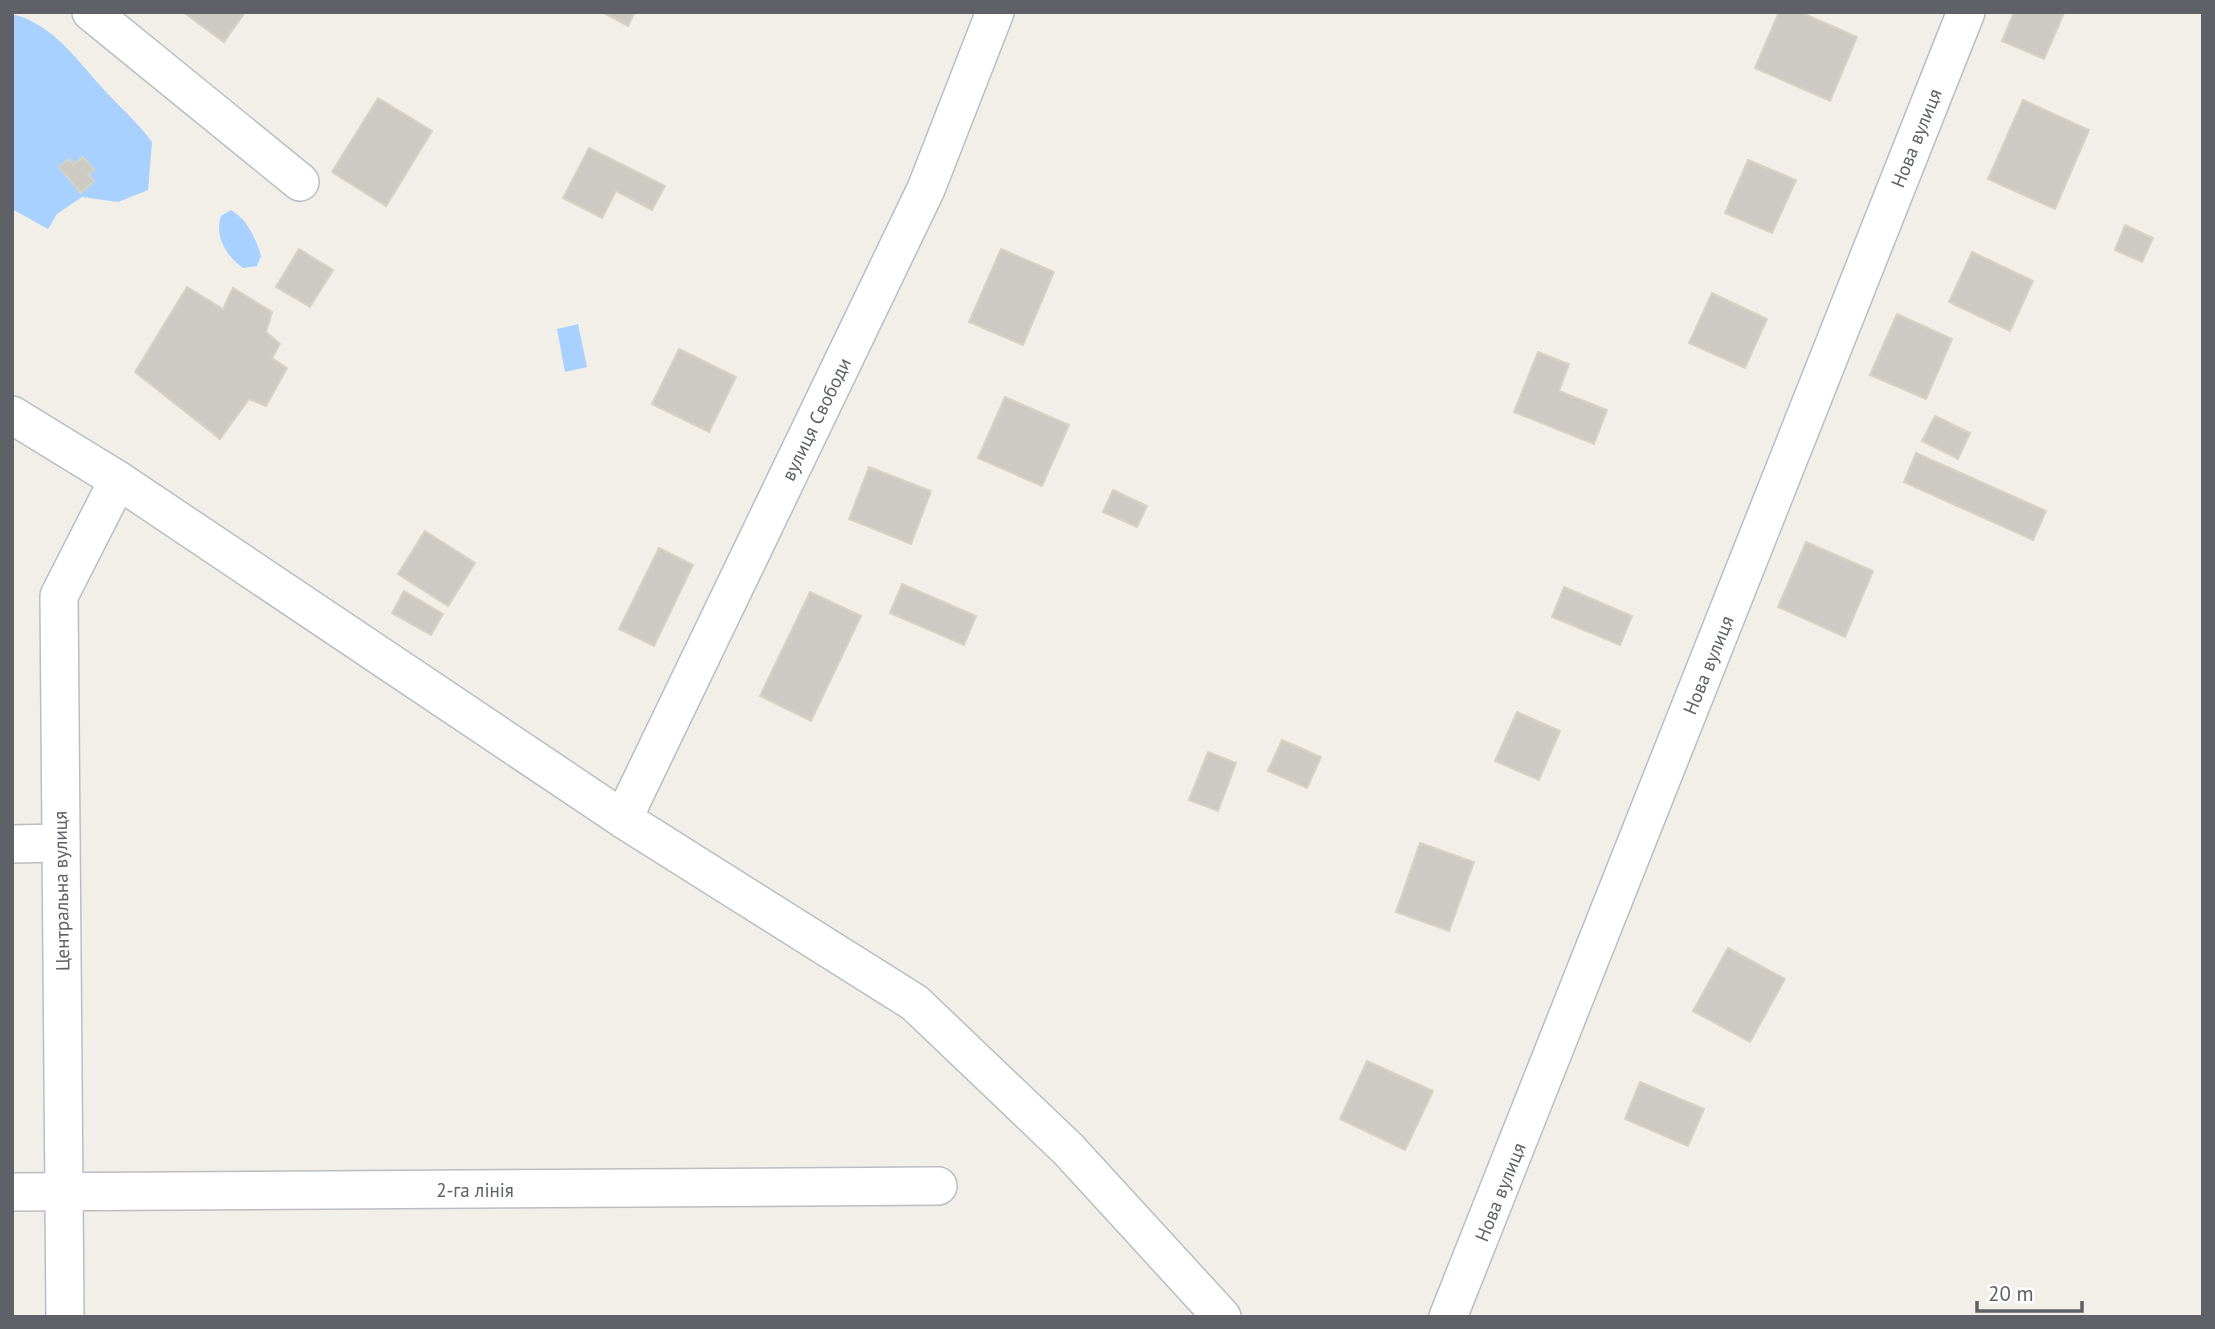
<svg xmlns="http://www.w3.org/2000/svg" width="2215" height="1329" viewBox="0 0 2215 1329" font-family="'PT Sans',sans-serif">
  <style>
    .water { fill: #a8d1ff }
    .building { fill: #cccac2; stroke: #d6d2c4; stroke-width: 2 }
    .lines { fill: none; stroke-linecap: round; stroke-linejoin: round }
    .street-casing { stroke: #bbbdc2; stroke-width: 40 }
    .street { stroke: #fff; stroke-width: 37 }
    .labels { text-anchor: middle; stroke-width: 6; stroke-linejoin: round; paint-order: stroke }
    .street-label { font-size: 19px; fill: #5e6167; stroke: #fff }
  </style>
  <rect width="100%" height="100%" fill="#f1efe7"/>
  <g class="water">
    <path d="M12 14C54 24 79 63 107 93 123 110 138 123 152 142L148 190 118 202 82 197 57 214 48 229 12 209Z"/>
    <path d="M231 210C247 219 256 239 261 256L257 266 243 268C227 257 214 236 221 216Z"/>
    <path d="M578 324 587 367 565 372 557 329Z"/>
  </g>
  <g class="building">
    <path d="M183 12H245L224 42Z"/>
    <path d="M602 12H635L628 26Z"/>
    <path d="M1779 12H1800L1857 37 1830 101 1755 68Z"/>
    <path d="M2014 12 2064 13 2044 59 2002 41Z"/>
    <path d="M378 98 432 131 386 206 332 172Z"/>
    <path d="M2023 100 2089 130 2055 209 1988 179Z"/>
    <path d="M589 148 665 186 652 210 616 191 602 218 563 198Z"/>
    <path d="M83 157 94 170 88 175 94 181 81 193 59 167 69 159 73 165Z"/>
    <path d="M1748 160 1796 180 1772 233 1725 213Z"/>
    <path d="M2125 225 2153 238 2142 262 2115 250Z"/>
    <path d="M299 249 333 270 310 307 276 287Z"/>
    <path d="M1001 249 1054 272 1023 345 969 322Z"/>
    <path d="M1972 252 2033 281 2010 331 1949 302Z"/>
    <path d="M187 287 223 309 233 288 272 312 266 332 280 344 272 358 287 368 266 406 249 399 220 439 135 372Z"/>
    <path d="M1712 293 1767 319 1745 368 1689 343Z"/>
    <path d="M1897 314 1952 339 1926 399 1870 375Z"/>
    <path d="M679 349 736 377 709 432 652 404Z"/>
    <path d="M1538 352 1569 364 1559 391 1607 410 1594 444 1514 412Z"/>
    <path d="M1005 397 1069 425 1042 486 978 458Z"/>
    <path d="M1935 416 1970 433 1958 459 1922 441Z"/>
    <path d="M1916 453 2046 511 2033 540 1904 482Z"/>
    <path d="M869 467 931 491 911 544 849 519Z"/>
    <path d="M1113 490 1147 506 1137 527 1103 512Z"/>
    <path d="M425 531 475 563 448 606 398 574Z"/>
    <path d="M1806 542 1873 571 1845 637 1778 607Z"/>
    <path d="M659 548 693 565 654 646 619 629Z"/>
    <path d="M902 584 976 616 964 645 890 613Z"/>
    <path d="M1564 587 1632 616 1620 645 1552 617Z"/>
    <path d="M404 591 443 614 431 635 392 613Z"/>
    <path d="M810 592 861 616 811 721 760 696Z"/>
    <path d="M1517 712 1560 731 1539 780 1495 761Z"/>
    <path d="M1282 740 1321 757 1307 788 1268 771Z"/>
    <path d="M1208 752 1236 763 1218 811 1189 800Z"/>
    <path d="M1420 843 1474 862 1449 931 1396 912Z"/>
    <path d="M1728 948 1785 979 1750 1042 1693 1011Z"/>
    <path d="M1367 1061 1433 1091 1405 1150 1340 1119Z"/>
    <path d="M1640 1082 1704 1109 1688 1146 1625 1119Z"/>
  </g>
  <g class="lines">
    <defs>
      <g id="street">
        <path d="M91 12 300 182"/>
        <path d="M12 415 118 480 623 819 915 1003 1068 1149 1222 1317"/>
        <path d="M623 819 926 189 995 12"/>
        <path d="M12 844 61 843"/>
        <path d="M12 1192 938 1186"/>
        <path d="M65 1317 59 596 118 480"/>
        <path d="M1448 1317 1966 12"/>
      </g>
    </defs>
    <use href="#street" class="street-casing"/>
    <use href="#street" class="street"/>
  </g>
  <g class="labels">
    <g class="street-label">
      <text transform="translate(1916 138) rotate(-68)" y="7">Нова вулиця</text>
      <text transform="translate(816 419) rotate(-64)" y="7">вулиця Свободи</text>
      <text transform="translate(1708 665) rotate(-68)" y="7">Нова вулиця</text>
      <text transform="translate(61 891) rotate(-91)" y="7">Центральна вулиця</text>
      <text x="475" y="1197">2-га лінія</text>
      <text transform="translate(1500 1192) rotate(-68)" y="7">Нова вулиця</text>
    </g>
  </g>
  <rect width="2215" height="1329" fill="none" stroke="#5e6167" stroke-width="28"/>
  <path d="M1977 1301v10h105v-10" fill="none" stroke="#5e6167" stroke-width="3.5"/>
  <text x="1988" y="1301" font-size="21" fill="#5e6167" stroke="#ffffff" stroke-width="5" paint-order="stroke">20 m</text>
</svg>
